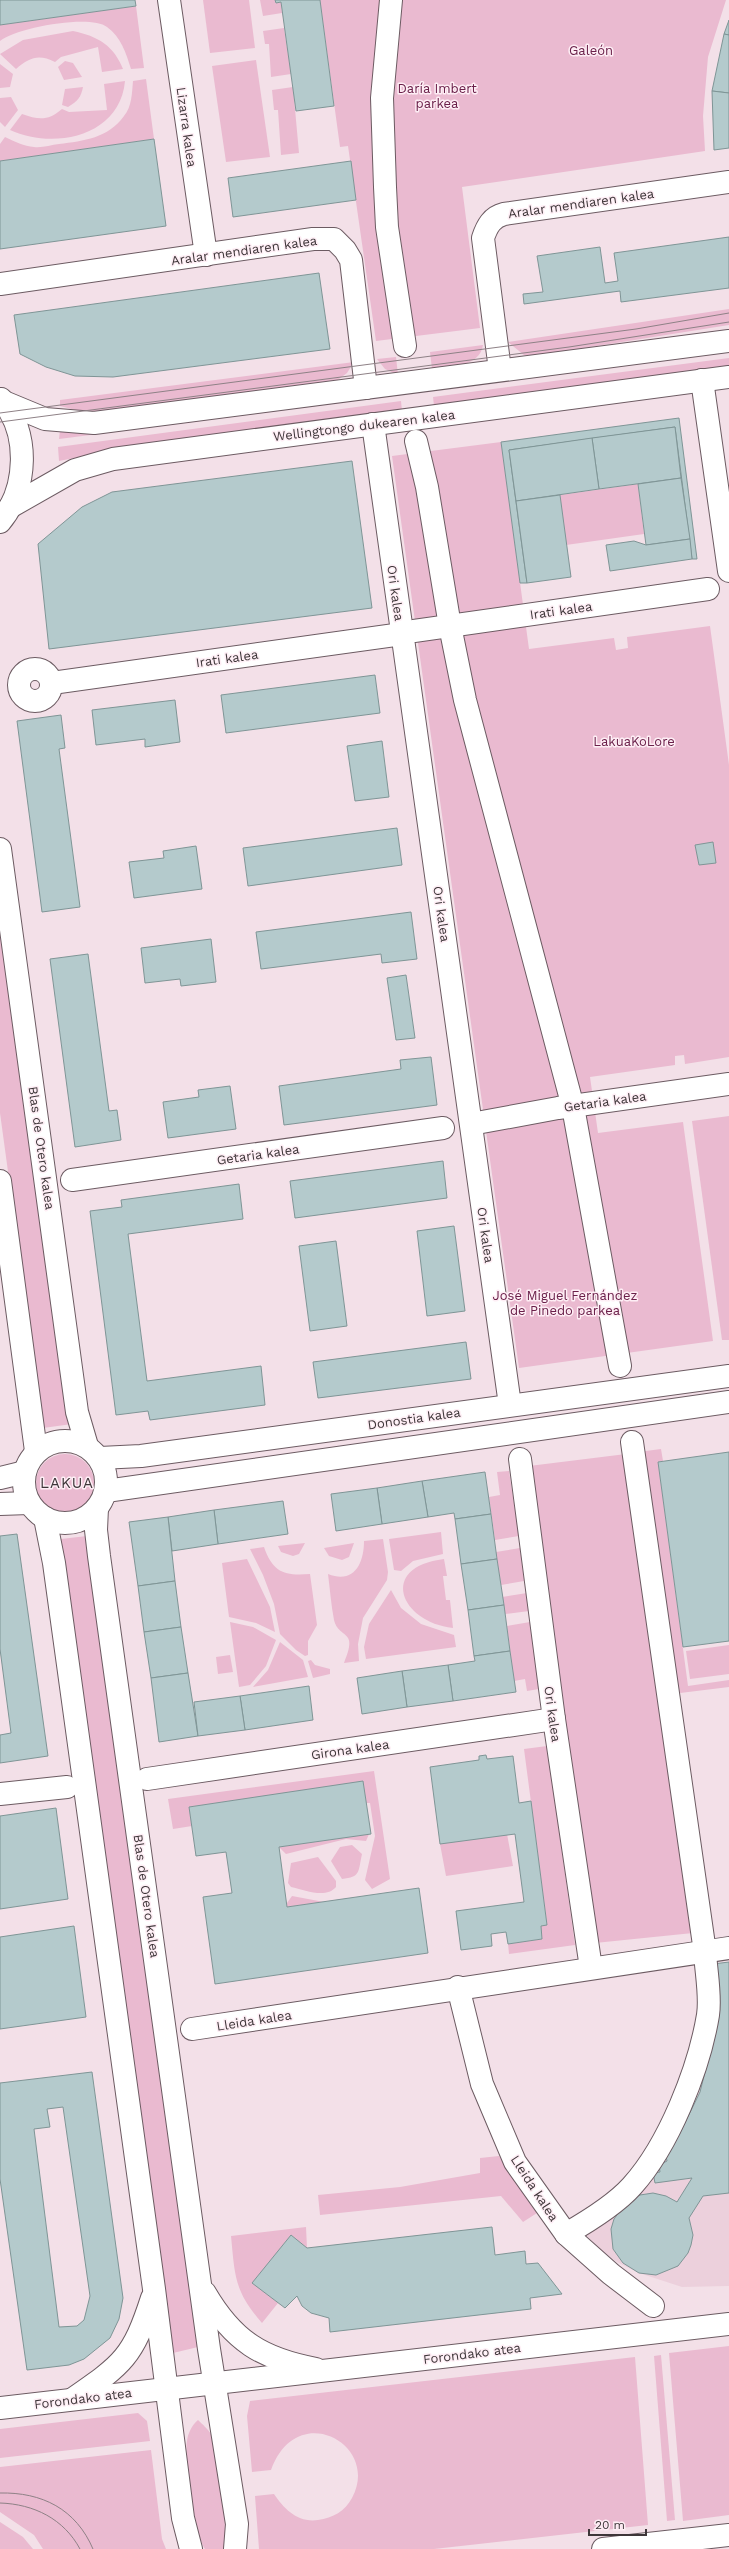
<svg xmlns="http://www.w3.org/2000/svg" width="729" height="2549" viewBox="0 0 729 2549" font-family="'Work Sans',sans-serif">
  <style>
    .built { fill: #ecd0dc }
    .green { fill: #eabad0 }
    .building { fill: #b4cacc; stroke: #7f9596; fill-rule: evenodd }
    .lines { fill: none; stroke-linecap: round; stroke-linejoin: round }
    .minor-casing { stroke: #6c5b62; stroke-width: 24 }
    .major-casing { stroke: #6c5b62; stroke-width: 24 }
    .minor { stroke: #fff; stroke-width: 22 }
    .major { stroke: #fff; stroke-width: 22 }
    .tram { stroke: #8e8186; stroke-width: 1 }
    .labels { text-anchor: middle; stroke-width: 3; stroke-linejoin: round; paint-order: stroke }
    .park-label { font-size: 13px; fill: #6b204a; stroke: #feeef5 }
    .street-label { font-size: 13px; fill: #3e3639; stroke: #feeef5 }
    .quarter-label { font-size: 15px; letter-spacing: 1px; fill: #3e3639; stroke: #feeef5 }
  </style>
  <rect width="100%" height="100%" fill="#f3e0e8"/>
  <path class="built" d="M729 1962V2286L682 2287 639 2273 617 2262 602 2251 584 2233 644 2185 680 2133 700 2092 706 2069 713 1964Z"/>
  <g class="green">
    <path d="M203 0H249L255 48 210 53Z"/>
    <path d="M260 0H275L276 3 281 2 282 13 263 16Z"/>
    <path d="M320 0H726L708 57 703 116 705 151 462 187 480 328 376 341 348 146 340 147Z"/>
    <path d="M136 6 144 68 131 69C126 53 121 37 107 27 90 14 16 28 0 41V25Z"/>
    <path d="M284 28 291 74 271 77 269 44H265L263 31Z"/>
    <path d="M73 31C98 36 114 46 123 69L102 72 98 47 61 57 55 62C39 54 30 57 16 69L0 54 23 40Z"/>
    <path d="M256 60 270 157 226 162 212 66Z"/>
    <path d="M65 61 73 63 82 77 64 80 58 67Z"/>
    <path d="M0 64 13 74 10 87 0 88Z"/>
    <path d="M146 79 154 139 0 161V144L5 137C15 142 24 146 34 147 42 148 51 145 59 144 84 141 108 138 124 116 132 107 132 92 133 81Z"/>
    <path d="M125 81C120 137 53 150 10 130L22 114C39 120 48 121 62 109L69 112 107 110 104 84Z"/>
    <path d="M83 87C81 97 78 101 68 107L62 105 65 89Z"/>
    <path d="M293 87 299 153 281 155 278 110H274L272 90Z"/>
    <path d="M11 97 18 110 5 127 0 122V98Z"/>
    <path d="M729 309V325L540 355H524L508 342Z"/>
    <path d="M483 345C480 367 449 367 432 369L430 352Z"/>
    <path d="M396 357 398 375 385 369 377 359Z"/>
    <path d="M729 358V368L434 406 433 397Z"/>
    <path d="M354 362 347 373 335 382 87 413 60 406V400Z"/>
    <path d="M400 392 401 395 59 439 60 430Z"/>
    <path d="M401 401 402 411 134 446 59 461 58 447Z"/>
    <path d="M501 442 529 649 614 638 616 650 628 648 627 637 710 626 729 765V1057L685 1064 684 1055 675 1056V1065L590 1077 598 1133 683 1122 713 1341 519 1368 392 456Z"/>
    <path d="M638 484 644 534 566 545 560 495Z"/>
    <path d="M0 905 72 1424 43 1428 0 1113Z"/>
    <path d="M729 1116V1340H722L692 1121Z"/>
    <path d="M661 1449 663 1461 658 1462 688 1686 729 1680V1687L672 1694 638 1452Z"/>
    <circle cx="65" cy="1483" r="29"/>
    <path d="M626 1454 693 1933 595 1943 529 1466Z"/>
    <path d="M509 1471 519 1536 495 1540 489 1497 500 1495 497 1472Z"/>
    <path d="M441 1532 443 1554 413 1561 401 1571 394 1570 389 1539Z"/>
    <path d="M87 1536 198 2347 173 2353 61 1539Z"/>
    <path d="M383 1539 388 1572 387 1580 363 1618 358 1644 359 1661 344 1663C359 1628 339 1640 334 1620 331 1605 330 1589 328 1574 354 1584 364 1564 364 1541Z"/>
    <path d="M305 1543 299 1554 293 1556 281 1552 278 1546Z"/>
    <path d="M354 1543 349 1557 342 1560 329 1556 324 1548Z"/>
    <path d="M264 1547C273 1573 285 1576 310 1574L317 1625 308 1641V1655L305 1656 296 1650 280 1634 274 1604 263 1575 250 1549Z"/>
    <path d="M520 1548 524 1581 501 1585 496 1552Z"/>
    <path d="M247 1559 270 1607 275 1632 256 1623 229 1617 222 1563Z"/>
    <path d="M444 1559 447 1576H443L446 1600H450L453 1628C400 1622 378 1567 444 1559Z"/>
    <path d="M391 1590 401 1608 421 1624 454 1635 456 1647 366 1659 364 1647 369 1624Z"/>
    <path d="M527 1593 529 1611 505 1614 502 1597Z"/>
    <path d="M230 1622 253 1627 276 1640 266 1666 250 1685 239 1687Z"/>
    <path d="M530 1622 539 1689 527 1691 525 1679 514 1681 507 1626Z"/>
    <path d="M280 1642 303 1660 308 1677 253 1687 268 1670Z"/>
    <path d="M729 1645V1674L690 1679 686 1651Z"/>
    <path d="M230 1655 233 1672 218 1674 216 1657Z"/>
    <path d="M311 1660 315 1665 330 1669V1674L313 1678 308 1661Z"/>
    <path d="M547 1746 575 1945 509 1954 508 1944 542 1939 541 1926 547 1924 524 1749Z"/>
    <path d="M374 1771 390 1879 372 1889 365 1880 375 1836 370 1803H366L363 1782 189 1807 192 1826 173 1829 168 1799Z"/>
    <path d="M369 1834 366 1841 346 1839 286 1854 279 1847Z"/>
    <path d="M507 1834 513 1866 446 1876 440 1844Z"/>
    <path d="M352 1845 362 1854C358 1872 361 1877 342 1879L331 1861 340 1847Z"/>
    <path d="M318 1857 336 1881V1887C326 1899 305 1890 291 1887L288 1883 291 1863Z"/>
    <path d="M292 1896 324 1902 287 1907V1903Z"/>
    <path d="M499 2156C513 2175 523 2194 537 2213L523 2222 501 2196 320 2215 318 2195 400 2187 480 2173V2158Z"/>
    <path d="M306 2227 307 2248 291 2235 253 2283 278 2303 262 2323C234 2291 235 2276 231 2236Z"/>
    <path d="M729 2346V2515L683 2521 669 2353Z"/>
    <path d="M661 2355 675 2520 667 2521 654 2356Z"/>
    <path d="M635 2357 648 2525 434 2549H259L255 2496 274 2494C284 2509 298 2523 318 2520 333 2518 345 2511 352 2498 381 2445 297 2398 271 2470L252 2472 247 2416 250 2401Z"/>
    <path d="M138 2413 147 2421 150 2441 0 2458V2429Z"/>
    <path d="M198 2420C202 2424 208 2429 211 2434 220 2452 228 2528 224 2549H205C195 2536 184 2458 187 2441 188 2433 192 2425 198 2420Z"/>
    <path d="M151 2450 162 2539 166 2549H43L34 2535 0 2512V2467Z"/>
    <path d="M0 2522 23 2537 33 2549H0Z"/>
  </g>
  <g class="building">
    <path d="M0 0H135L136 6 0 25Z"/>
    <path d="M275 0H320L334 106 296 111 281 2 276 3Z"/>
    <path d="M729 20V35L724 34Z"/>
    <path d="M724 34 729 35V93L712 91Z"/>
    <path d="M712 91 729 93V148L714 150Z"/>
    <path d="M154 139 166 226 0 249V161Z"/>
    <path d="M351 161 356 200 233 217 228 178Z"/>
    <path d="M729 237V288L621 302 620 291 524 304 523 294 543 292 537 256 600 247 605 283 618 281 614 253Z"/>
    <path d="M319 273 330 349 113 377 75 376 46 367 20 354 14 315Z"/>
    <path d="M679 418 697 559H692L675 427 509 450 527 583H520L501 442Z"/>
    <path d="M675 427 681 478 599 489 592 438Z"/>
    <path d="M592 438 599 489 516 501 509 450Z"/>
    <path d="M352 461 372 608 49 649 38 544 82 507 112 492Z"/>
    <path d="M681 478 690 539 646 545 638 484Z"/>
    <path d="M560 495 571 577 527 583 516 501Z"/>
    <path d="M690 539 692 559 610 571 606 545 634 541 646 545Z"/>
    <path d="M375 675 380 713 226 733 221 695Z"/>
    <path d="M175 700 180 742 145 747V739L96 745 92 710Z"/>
    <path d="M61 715 65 748 59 749 80 907 42 912 17 721Z"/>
    <path d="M382 741 389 797 355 801 347 746Z"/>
    <path d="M397 828 402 865 248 886 243 848Z"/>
    <path d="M713 842 716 863 699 865 695 845Z"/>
    <path d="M196 846 202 889 134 898 129 862 164 858 163 851Z"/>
    <path d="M411 912 417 959 382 963 381 954 261 969 256 932Z"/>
    <path d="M211 939 216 982 181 986 180 979 145 983 141 948Z"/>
    <path d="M88 954 109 1111 117 1110 121 1140 75 1147 50 959Z"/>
    <path d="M406 975 415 1038 396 1040 387 978Z"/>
    <path d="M431 1057 437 1105 284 1125 279 1086 401 1069 400 1060Z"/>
    <path d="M230 1086 236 1129 168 1138 163 1102 199 1097 198 1090Z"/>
    <path d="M443 1161 447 1198 295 1218 290 1181Z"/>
    <path d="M239 1184 243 1219 128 1234 147 1381 261 1366 265 1405 150 1420 148 1411 116 1415 90 1211 122 1207 121 1200Z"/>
    <path d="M454 1226 465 1311 427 1316 417 1231Z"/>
    <path d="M336 1241 347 1326 310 1331 299 1246Z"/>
    <path d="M466 1342 471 1379 318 1398 313 1362Z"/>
    <path d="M729 1452V1641L683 1647 658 1462Z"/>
    <path d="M485 1472 491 1514 455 1519 454 1513 428 1517 422 1481Z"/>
    <path d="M422 1481 428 1517 382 1524 377 1488Z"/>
    <path d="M377 1488 382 1524 336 1531 331 1494Z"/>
    <path d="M283 1501 288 1534 218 1544 214 1510Z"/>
    <path d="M214 1510 218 1544 172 1551 168 1517Z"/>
    <path d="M491 1514 497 1559 461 1564 455 1519Z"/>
    <path d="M168 1517 175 1581 138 1586 129 1522Z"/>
    <path d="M17 1534 48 1756 0 1763V1735L11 1733 0 1649V1536Z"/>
    <path d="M497 1559 504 1605 468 1610 461 1564Z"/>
    <path d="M175 1581 181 1627 144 1632 138 1586Z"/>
    <path d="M504 1605 510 1651 474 1656 468 1610Z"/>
    <path d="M181 1627 188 1673 151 1678 144 1632Z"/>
    <path d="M510 1651 516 1692 453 1701 448 1665 475 1661 474 1656Z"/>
    <path d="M448 1665 453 1701 407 1707 402 1671Z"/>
    <path d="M402 1671 407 1707 362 1714 357 1678Z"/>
    <path d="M188 1673 198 1736 159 1742 151 1678Z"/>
    <path d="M309 1686 313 1720 245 1730 240 1696Z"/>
    <path d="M240 1696 245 1730 198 1736 194 1702Z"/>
    <path d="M486 1755 487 1759 513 1756 519 1803 531 1801 547 1925 541 1926 542 1939 508 1944 506 1932 491 1934 492 1946 461 1950 456 1911 524 1902 515 1834 440 1844 430 1767 479 1760V1756Z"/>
    <path d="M363 1781 371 1834 279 1847 287 1907 419 1888 428 1953 215 1984 203 1897 232 1893 226 1852 196 1856 189 1807Z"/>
    <path d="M56 1808 68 1899 0 1909V1816Z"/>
    <path d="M74 1926 86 2017 0 2029V1937Z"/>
    <path d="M729 1962V2193L703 2196 689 2218 693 2235 691 2245 688 2253 678 2266 656 2275 639 2273 623 2263 613 2249 611 2229 614 2219 627 2201 640 2195 653 2193 666 2196 677 2202 692 2178 655 2183 653 2173 660 2172 659 2165 667 2161 666 2156 680 2133 700 2092 712 2044 713 1964Z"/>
    <path d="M92 2072 123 2298 119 2319 110 2338 84 2359 69 2365 27 2370 0 2179V2083ZM63 2107 90 2296 84 2320 77 2326 59 2327 34 2129 50 2127 47 2109Z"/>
    <path d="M492 2227 495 2255 525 2251 526 2264 538 2263 562 2294 530 2298 531 2309 330 2332 329 2318 311 2313 302 2306 297 2296 285 2308 252 2283 291 2235 307 2248Z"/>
  </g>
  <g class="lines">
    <defs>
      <g id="minor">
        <path d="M169 0 206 255"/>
        <path d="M391 0 382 98 385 187 387 227 405 346"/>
        <path d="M0 284 313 239H334L345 250 351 260 366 388"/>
        <path d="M500 370 483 238C487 226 492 217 504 214L729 182"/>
        <path d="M702 380 729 571"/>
        <path d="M373 424 510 1405"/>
        <path d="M416 441 427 487 450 626 465 700 573 1107 620 1366"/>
        <path d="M414 631 708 589"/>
        <circle cx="35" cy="685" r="16"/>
        <path d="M52 683 402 634"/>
        <path d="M0 849 77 1412 87 1446"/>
        <path d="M482 1122 558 1108 729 1084"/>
        <path d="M72 1180 443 1128"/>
        <path d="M0 1181 36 1451"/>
        <circle cx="65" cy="1482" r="41"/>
        <path d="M100 1458 141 1456 729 1376"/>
        <path d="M520 1459 554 1719 591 1968"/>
        <path d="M0 1478 25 1472"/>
        <path d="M106 1491 729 1402"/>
        <path d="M0 1504 29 1503"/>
        <path d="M97 1508 96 1530 99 1556 209 2349 237 2524 235 2549"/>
        <path d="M45 1518 54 1563 154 2289 183 2518 191 2549"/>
        <path d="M147 1779 554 1719"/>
        <path d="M0 1794 67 1787"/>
        <path d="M458 1987 482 2084 515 2162 566 2234 611 2274 653 2306"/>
        <path d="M192 2029 729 1948"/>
        <path d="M566 2234C587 2222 616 2204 632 2186 669 2145 699 2069 708 2015 711 1996 706 1972 705 1952L632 1442"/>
        <path d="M205 2293C233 2341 262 2359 316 2369"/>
        <path d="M74 2398C123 2364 133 2357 152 2298"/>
      </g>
      <g id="major">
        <path d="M4 402 45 419 94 423 729 341"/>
        <path d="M10 507 75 470 113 459 729 377"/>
        <path d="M0 522C28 489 30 432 1 399"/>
        <path d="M0 2408 729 2324"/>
        <path d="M603 2549 729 2535"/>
      </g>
    </defs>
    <use href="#minor" class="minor-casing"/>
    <use href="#major" class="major-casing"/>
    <use href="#minor" class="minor"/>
    <use href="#major" class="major"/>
    <g class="tram">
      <path d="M0 413 636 329 729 313"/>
      <path d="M0 422 569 347 729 322"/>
      <path d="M0 2493C42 2492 76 2509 93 2549"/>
      <path d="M0 2503C34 2504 64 2519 80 2549"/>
    </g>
  </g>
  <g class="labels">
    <g class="park-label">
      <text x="591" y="55">Galeón</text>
      <text x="437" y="93">Daría Imbert<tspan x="437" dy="15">parkea</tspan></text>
      <text x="634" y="746">LakuaKoLore</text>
      <text x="565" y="1300">José Miguel Fernández<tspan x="565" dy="15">de Pinedo parkea</tspan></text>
    </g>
    <g class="street-label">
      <text transform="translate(187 127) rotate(82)" y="5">Lizarra kalea</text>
      <text transform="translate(581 203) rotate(-8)" y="5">Aralar mendiaren kalea</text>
      <text transform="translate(244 250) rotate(-8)" y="5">Aralar mendiaren kalea</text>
      <text transform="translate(364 425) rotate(-7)" y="5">Wellingtongo dukearen kalea</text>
      <text transform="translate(396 593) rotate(82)" y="5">Ori kalea</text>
      <text transform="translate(561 610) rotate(-8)" y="5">Irati kalea</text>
      <text transform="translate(227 658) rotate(-8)" y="5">Irati kalea</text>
      <text transform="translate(442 914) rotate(82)" y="5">Ori kalea</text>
      <text transform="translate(605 1101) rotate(-8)" y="5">Getaria kalea</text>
      <text transform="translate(42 1148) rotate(82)" y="5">Blas de Otero kalea</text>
      <text transform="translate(258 1154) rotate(-8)" y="5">Getaria kalea</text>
      <text transform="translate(486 1235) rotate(82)" y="5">Ori kalea</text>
      <text transform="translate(414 1418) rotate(-8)" y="5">Donostia kalea</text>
      <text transform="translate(553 1714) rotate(82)" y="5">Ori kalea</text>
      <text transform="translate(350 1749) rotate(-8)" y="5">Girona kalea</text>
      <text transform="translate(147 1896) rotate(82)" y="5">Blas de Otero kalea</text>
      <text transform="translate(254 2020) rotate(-9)" y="5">Lleida kalea</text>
      <text transform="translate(535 2188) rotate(57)" y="5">Lleida kalea</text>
      <text transform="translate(472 2353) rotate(-7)" y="5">Forondako atea</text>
      <text transform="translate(83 2398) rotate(-7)" y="5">Forondako atea</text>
    </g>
    <g class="quarter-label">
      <text x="67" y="1488">LAKUA</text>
    </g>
  </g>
  <path d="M589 2529v6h57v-6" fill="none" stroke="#3e3639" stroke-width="2"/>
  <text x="595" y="2529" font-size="12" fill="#3e3639" stroke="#feeef5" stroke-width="3" paint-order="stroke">20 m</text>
</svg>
